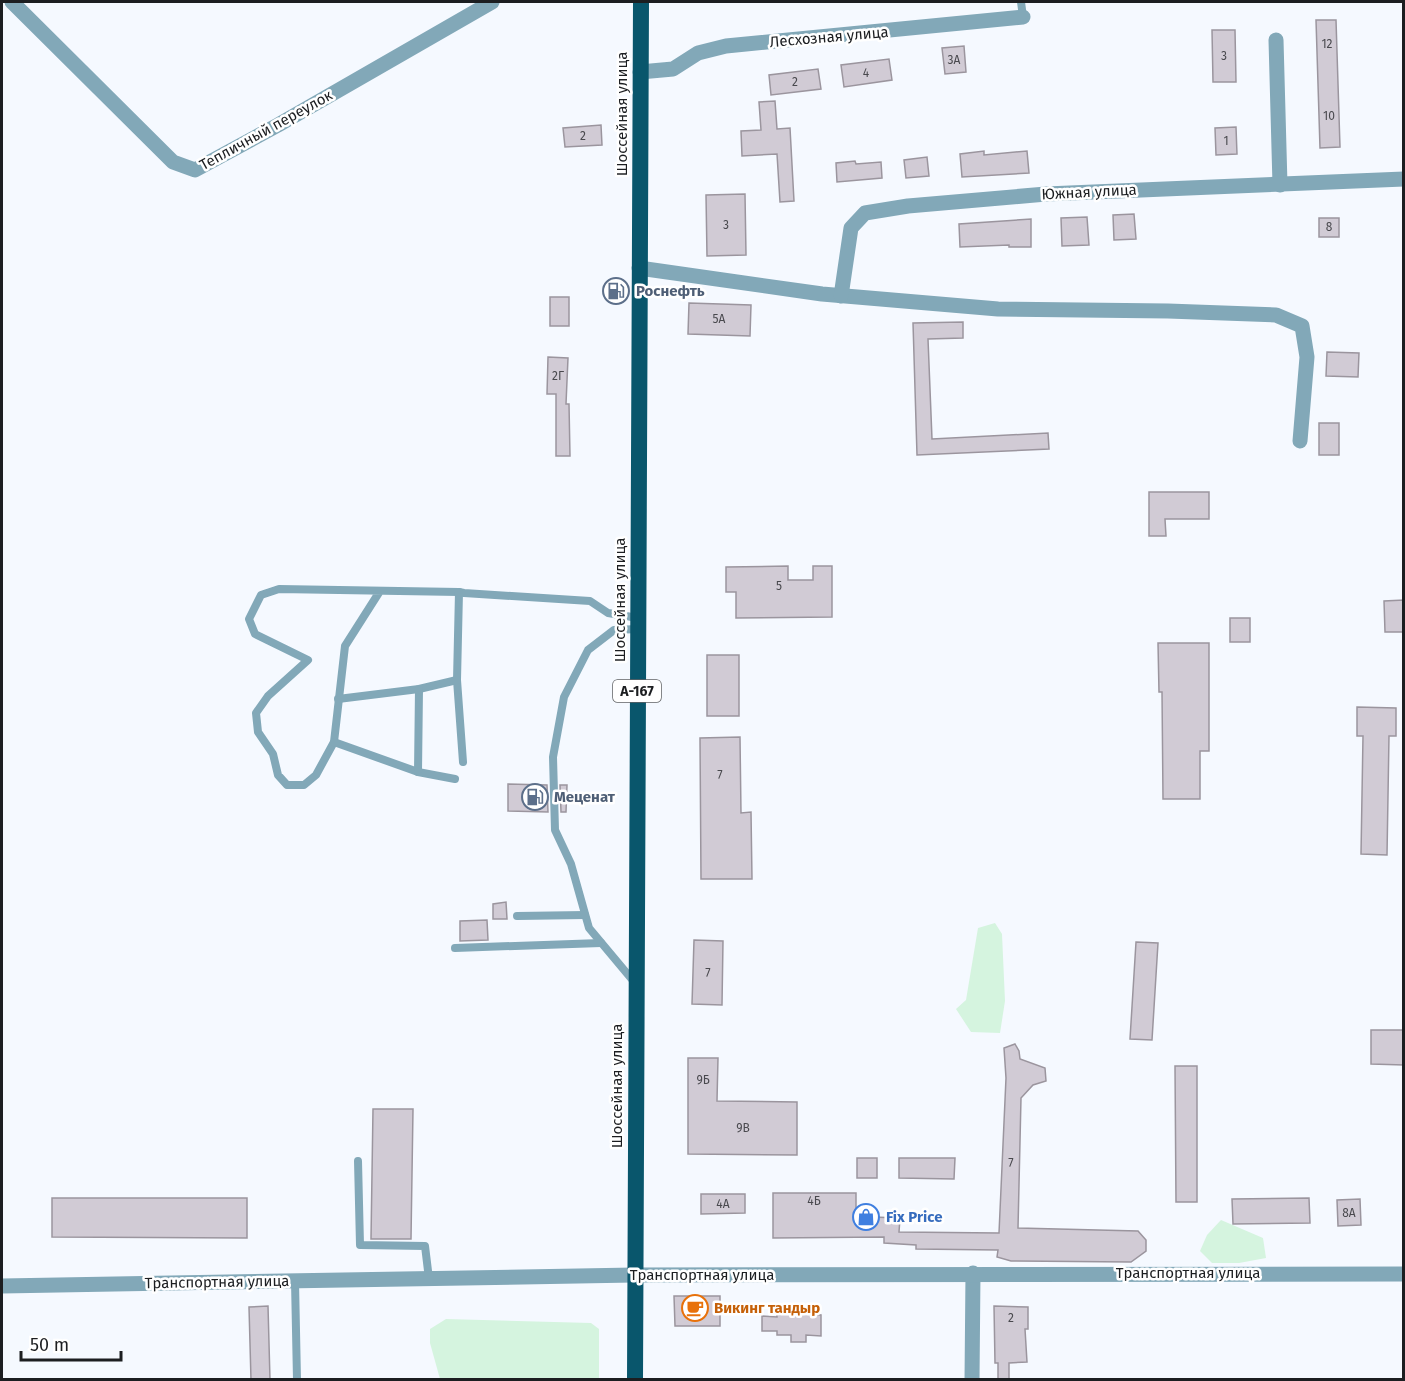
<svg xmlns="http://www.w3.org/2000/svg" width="1405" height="1381" viewBox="0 0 1405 1381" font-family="'Fira Sans',sans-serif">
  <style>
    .green { fill: #d5f4df }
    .building { fill: #d1cbd5; stroke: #9b959e; stroke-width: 1.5 }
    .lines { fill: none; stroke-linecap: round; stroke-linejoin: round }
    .service { stroke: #82a8b8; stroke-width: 8 }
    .minor { stroke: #82a8b8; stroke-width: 15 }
    .tertiary { stroke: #82a8b8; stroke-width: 15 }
    .trunk { stroke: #09566c; stroke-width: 16 }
    .labels { text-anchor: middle; stroke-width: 5; stroke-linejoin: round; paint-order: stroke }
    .number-label { font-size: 12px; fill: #49494e }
    .shield { fill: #fff; stroke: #606264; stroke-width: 1.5 }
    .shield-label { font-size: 14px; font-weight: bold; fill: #1c1e21 }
    .street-label { font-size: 15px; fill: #1c1e21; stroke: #fff }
    .service-label { font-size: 15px; font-weight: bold; fill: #4e5e75; stroke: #fff; text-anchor: start }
    .shop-label { font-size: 15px; font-weight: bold; fill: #366cbe; stroke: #fff; text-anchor: start }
    .food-label { font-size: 15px; font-weight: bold; fill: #c56008; stroke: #fff; text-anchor: start }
  </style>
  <rect width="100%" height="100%" fill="#f5f9ff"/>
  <g class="green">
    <path d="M995 923 1002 934 1005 1001 1000 1033 971 1032 956 1009 966 1000 978 928Z"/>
    <path d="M1221 1220 1263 1238 1266 1258 1239 1263H1212L1200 1251 1207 1235Z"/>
    <path d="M446 1319 591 1323 599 1329V1379H440L430 1343V1329Z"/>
  </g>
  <g class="building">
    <path d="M1316 20H1336L1340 147 1320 148Z"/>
    <path d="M1212 30H1235L1236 82H1213Z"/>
    <path d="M964 46 966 72 945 74 942 48Z"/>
    <path d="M889 59 892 80 844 87 841 65Z"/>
    <path d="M818 69 821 89 771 95 769 75Z"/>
    <path d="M775 101 777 129 790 128 794 201 780 202 777 154 742 156 741 131 761 130 759 102Z"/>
    <path d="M601 125 602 145 565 147 563 128Z"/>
    <path d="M1236 127 1237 154 1216 155 1215 128Z"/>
    <path d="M984 151V155L1027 151 1029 173 962 177 960 154Z"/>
    <path d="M927 157 929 176 906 178 904 160Z"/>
    <path d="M855 161 856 164 881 162 882 178 837 182 836 163Z"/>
    <path d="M745 194 746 255 707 256 706 195Z"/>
    <path d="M1134 214 1136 239 1114 240 1113 215Z"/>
    <path d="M1087 217 1089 245 1062 246 1061 218Z"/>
    <rect x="1319" y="218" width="20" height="19"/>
    <path d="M1031 219V247H1009V245L960 247 959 224Z"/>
    <rect x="550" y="297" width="19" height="29"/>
    <path d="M689 303 751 305 750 336 688 334Z"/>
    <path d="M963 322V338L928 339 932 439 1048 433 1049 449 917 455 913 323Z"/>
    <path d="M1327 352 1359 353 1358 377 1326 376Z"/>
    <path d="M548 357 568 358 566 404H569L570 456H556V394H547Z"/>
    <rect x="1319" y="423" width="20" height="32"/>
    <path d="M1149 492H1209V519H1165L1166 536H1149Z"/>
    <path d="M788 566V580H813V566H832V617L736 618V592H726V567Z"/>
    <path d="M1404 600V632H1385L1384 601Z"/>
    <rect x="1230" y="618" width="20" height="24"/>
    <path d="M1158 643H1209V751H1200V799H1163L1162 692H1159Z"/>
    <rect x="707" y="655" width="32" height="61"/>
    <path d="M1357 707 1396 708V736H1389L1387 855 1361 854 1363 736H1357Z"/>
    <path d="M740 737 741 813 751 812 752 879H701L700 738Z"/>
    <path d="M508 784 547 785 548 812 508 811Z"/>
    <path d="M560 785H567L566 812H561Z"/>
    <path d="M506 902 507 919H493V904Z"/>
    <path d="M487 920 488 940 460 941V921Z"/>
    <path d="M694 940 723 941 722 1005 692 1004Z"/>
    <path d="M1136 942 1158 943 1152 1040 1130 1039Z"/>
    <path d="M1371 1030H1404V1065L1371 1064Z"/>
    <path d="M1015 1044 1019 1051 1020 1059 1045 1068 1046 1081 1033 1085 1021 1098 1018 1228 1138 1231 1146 1240V1251L1131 1262 1011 1261 997 1257 998 1250 916 1249V1245L884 1243V1237L773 1238V1193H856V1209H872V1217L900 1218 899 1232 999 1233 1006 1078 1004 1048Z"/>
    <path d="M688 1058H718L717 1101 797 1102V1155L688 1154Z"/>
    <path d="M1175 1066H1197V1202H1176Z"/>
    <path d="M373 1109H413L411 1239H371Z"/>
    <rect x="857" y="1158" width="20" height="20"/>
    <path d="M899 1158H955L954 1179 899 1178Z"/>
    <path d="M701 1194H745V1213L701 1214Z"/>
    <path d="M52 1198H247V1238L52 1237Z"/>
    <path d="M1309 1198 1310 1223 1233 1224 1232 1199Z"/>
    <path d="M1360 1199 1361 1225 1338 1226 1337 1200Z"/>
    <path d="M674 1296H720V1326H675Z"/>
    <path d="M268 1306 270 1380H251L249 1307Z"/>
    <path d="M994 1306 1028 1307V1329H1025L1027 1362 1009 1363V1380H998V1363H995Z"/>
    <path d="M777 1312 821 1315V1336L806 1335V1342H791V1335H777V1331H762V1316L777 1317Z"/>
  </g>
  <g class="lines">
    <g class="service">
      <path d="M1021 2 1023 17"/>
      <path d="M380 591 345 646 334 742 316 775 304 785H287L278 775 273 754 258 732 256 713 268 696 308 660 255 634 249 619 261 595 279 589 459 592 464 593 590 601 608 613 638 618"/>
      <path d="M459 592 457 680 463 762"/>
      <path d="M338 699 419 689 457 680"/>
      <path d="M334 742 418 772 455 779"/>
      <path d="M418 772 419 689"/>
      <path d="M517 916 585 915"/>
      <path d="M455 948 601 943"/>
      <path d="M635 983 589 928 571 864 555 830 553 757 564 697 588 650 614 630 638 629"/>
      <path d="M358 1161 360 1245 425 1246 429 1279"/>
      <path d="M295 1281 297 1380"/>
    </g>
    <g class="minor">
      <path d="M12 2 173 162 195 170 278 125 492 2"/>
      <path d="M1276 40 1280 185"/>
      <path d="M640 72 673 69 698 53 726 46 1023 17"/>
      <path d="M639 268 822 294 998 309 1168 311 1276 315 1302 326 1307 357 1300 441"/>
      <path d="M841 296 851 228 865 213 908 206 1046 194 1404 179"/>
      <path d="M2 1286 634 1275"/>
      <path d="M972 1380 973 1273"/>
    </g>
    <path class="tertiary" d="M634 1275 1404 1274"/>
    <path class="trunk" d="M635 1380 641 2"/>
  </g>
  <defs>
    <symbol id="fuel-ring" viewBox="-11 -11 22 22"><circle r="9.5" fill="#fff" stroke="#5c6f8a" stroke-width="1.5"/><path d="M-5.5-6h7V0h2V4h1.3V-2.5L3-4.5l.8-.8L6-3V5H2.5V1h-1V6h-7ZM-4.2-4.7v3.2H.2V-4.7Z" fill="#5c6f8a"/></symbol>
    <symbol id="shop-ring" viewBox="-11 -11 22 22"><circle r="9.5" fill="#fff" stroke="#3f7fe0" stroke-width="1.5"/><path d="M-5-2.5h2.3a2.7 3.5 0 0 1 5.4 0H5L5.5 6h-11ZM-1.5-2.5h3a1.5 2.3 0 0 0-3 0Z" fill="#3f7fe0"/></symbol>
    <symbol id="cafe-ring" viewBox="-11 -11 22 22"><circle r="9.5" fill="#fff" stroke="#e8710a" stroke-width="1.5"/><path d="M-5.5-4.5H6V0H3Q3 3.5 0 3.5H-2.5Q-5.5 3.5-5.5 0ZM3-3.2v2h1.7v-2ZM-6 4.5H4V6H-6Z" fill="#e8710a"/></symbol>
  </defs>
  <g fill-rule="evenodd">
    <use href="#fuel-ring" x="601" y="276" width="30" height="30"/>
    <use href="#fuel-ring" x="520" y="782" width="30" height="30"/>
    <use href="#shop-ring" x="851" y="1202" width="30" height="30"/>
    <use href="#cafe-ring" x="680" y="1293" width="30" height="30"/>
  </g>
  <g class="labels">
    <g class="number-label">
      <text x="1327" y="48">12</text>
      <text x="1224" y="60">3</text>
      <text x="954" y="64">3А</text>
      <text x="866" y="77">4</text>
      <text x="795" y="86">2</text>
      <text x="1329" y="120">10</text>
      <text x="583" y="140">2</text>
      <text x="1226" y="145">1</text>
      <text x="726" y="229">3</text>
      <text x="1329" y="231">8</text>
      <text x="719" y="323">5А</text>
      <text x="558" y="380">2Г</text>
      <text x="779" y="590">5</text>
      <text x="720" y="779">7</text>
      <text x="708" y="977">7</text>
      <text x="703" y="1084">9Б</text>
      <text x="743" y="1132">9В</text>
      <text x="1011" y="1167">7</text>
      <text x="814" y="1205">4Б</text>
      <text x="723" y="1208">4А</text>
      <text x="1349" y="1217">8А</text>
      <text x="1011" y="1322">2</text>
    </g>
    <rect class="shield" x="613" y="680" width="48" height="22" rx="4.5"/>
    <g class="shield-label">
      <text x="637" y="696">А-167</text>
    </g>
    <g class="street-label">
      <text transform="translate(829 37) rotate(-5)" y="5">Лесхозная улица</text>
      <text transform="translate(622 114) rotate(-90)" y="5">Шоссейная улица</text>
      <text transform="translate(266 130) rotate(-29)" y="5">Тепличный переулок</text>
      <text transform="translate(1089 192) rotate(-3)" y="5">Южная улица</text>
      <text transform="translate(620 600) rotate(-90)" y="5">Шоссейная улица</text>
      <text transform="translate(617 1086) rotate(-90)" y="5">Шоссейная улица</text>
      <text x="1188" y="1278">Транспортная улица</text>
      <text x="702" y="1280">Транспортная улица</text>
      <text transform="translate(217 1282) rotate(-1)" y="5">Транспортная улица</text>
    </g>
    <g class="service-label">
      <text x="636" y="296">Роснефть</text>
      <text x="554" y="802">Меценат</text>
    </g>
    <g class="shop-label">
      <text x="886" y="1222">Fix Price</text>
    </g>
    <g class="food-label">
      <text x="714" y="1313">Викинг тандыр</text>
    </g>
  </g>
  <rect width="1405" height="1381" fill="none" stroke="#1c1e21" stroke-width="6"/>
  <path d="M21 1351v9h100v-9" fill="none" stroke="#1c1e21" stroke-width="3"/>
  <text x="30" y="1351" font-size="18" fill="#1c1e21" stroke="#ffffff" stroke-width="4.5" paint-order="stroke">50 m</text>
</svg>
